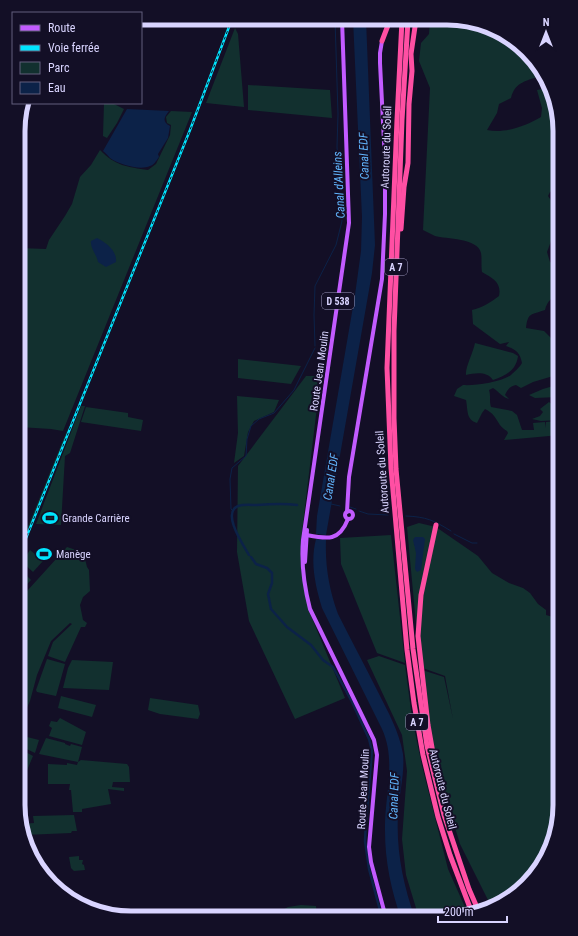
<svg xmlns="http://www.w3.org/2000/svg" width="578" height="936" viewBox="0 0 578 936" font-family="'Roboto Condensed',sans-serif">
  <style>
    .green { fill: #12302f }
    .water { fill: #0c2248 }
    .lines { fill: none; stroke-linecap: round; stroke-linejoin: round }
    .stream { stroke: #0c2248; stroke-width: 1 }
    .canal { stroke: #0c2248; stroke-width: 2.5 }
    .primary { stroke: #c25bff; stroke-width: 4 }
    .highway { stroke: #ff4fa3; stroke-width: 5 }
    .rail-casing { stroke: #00e5ff; stroke-width: 2.5 }
    .rail { stroke: #130f26; stroke-width: 1; stroke-dasharray: 3; stroke-linecap: butt }
    .labels { text-anchor: middle; stroke-width: 4; stroke-linejoin: round; paint-order: stroke }
    .shield { fill: #130f26; stroke: #9e99be; stroke-width: 1 }
    .shield-label { font-size: 10px; font-weight: bold; fill: #d9d4ff }
    .street-label { font-size: 11px; fill: #d9d4ff; stroke: #130f26 }
    .poi-label { font-size: 11px; fill: #d9d4ff; stroke: #130f26; text-anchor: start }
    .water-label { font-size: 12px; font-style: italic; fill: #62b6ff; stroke: #130f26 }
    .rim { fill: none; stroke: #d9d4ff; stroke-width: 5 }
  </style>
  <rect width="100%" height="100%" fill="#130f26"/>
  <g class="green">
    <path d="M430 20H469L516 41 542 75C528 81 515 81 511 98L499 104 497 113 487 130C504 134 526 126 541 117L542 108 537 90 542 89 552 91 560 131V187L550 192 548 196 552 202 560 199V225L554 233 547 252 550 262 560 266V291C553 297 547 301 545 310 531 315 528 312 526 328L544 331 552 339 560 338V374L533 382 521 388 516 385C510 386 508 389 505 395L509 399C503 398 498 391 493 388L489 390C491 396 489 401 491 407L512 411 517 415 522 430H534L533 423 545 422 546 428V422L557 421 559 426 558 420 541 421 532 419 540 416 543 412 540 409 549 402 560 411V435L504 440 508 433 507 431C496 425 499 416 485 409L482 413 477 423C466 420 468 410 466 400L454 396 457 389 463 385C474 386 501 382 511 375 514 372 520 367 522 363 520 353 517 350 506 346L509 342 500 344 473 324 472 310C482 308 491 302 499 296 502 282 492 278 482 272 481 266 482 258 481 253 478 238 446 239 435 236 431 234 427 232 423 230L430 88 419 61 421 43 429 34Z"/>
    <path d="M235 28 238 34 244 107 206 103Z"/>
    <path d="M248 85 330 90 332 118 248 110Z"/>
    <path d="M104 103H112L124 109 117 123 107 138 103 136Z"/>
    <path d="M171 111 192 112 63 431 51 429 19 427V248L46 249 49 240 65 216 72 204 80 177 91 165 100 150C115 166 128 167 148 170L156 164 170 135 171 125 167 123 166 117Z"/>
    <path d="M475 343 513 353 518 356C516 371 506 375 493 380 487 371 475 373 466 375 465 368 473 353 475 343Z"/>
    <path d="M238 359 301 366 291 384 238 378Z"/>
    <path d="M306 376H322L316 415 302 532 301 568 309 611 345 698 295 719 249 621 237 552 238 466Z"/>
    <path d="M560 384V398L558 397 535 398 529 395 543 389Z"/>
    <path d="M237 396 279 400 274 412 254 421 248 432 244 456 234 463 238 433Z"/>
    <path d="M81 406H85L70 453 65 456 61 525 36 524Z"/>
    <path d="M86 407 128 413V417L143 420 141 431 81 422Z"/>
    <path d="M70 423 61 449 18 555 23 539Z"/>
    <path d="M419 523 436 527 478 556 492 573 509 583 523 588 530 593 538 604 546 610V615L553 617 560 616V813L537 874 492 908 460 844 435 762 419 669 444 677 453 719 445 676 420 667 407 527Z"/>
    <path d="M391 535 405 663 377 653 341 564 340 538Z"/>
    <path d="M67 547 79 551H83L87 567 89 570 90 591 83 597 80 605 83 620 87 623 85 627H81L65 662 48 656 53 642 72 624 70 623 51 641 37 675 30 701 18 727V601Z"/>
    <path d="M30 550 43 561 33 572 22 562Z"/>
    <path d="M21 570 31 580 18 594V573Z"/>
    <path d="M379 656 405 665 412 718 422 766 448 869 468 914 448 918H419L406 875 402 839 407 771 402 735 367 660Z"/>
    <path d="M47 659 65 664 56 696 37 692 36 690Z"/>
    <path d="M72 660 113 662 109 690 63 688 68 668Z"/>
    <path d="M61 696 96 705 92 717 58 708Z"/>
    <path d="M150 698 198 705 200 714 198 719 160 714 148 710Z"/>
    <path d="M60 718 86 732 82 745 49 736 52 728 49 726 51 721 57 722Z"/>
    <path d="M19 735 39 740 35 753 18 745Z"/>
    <path d="M46 738 65 743V744L70 746 71 744 82 747 78 762 81 760 127 764 129 767 130 782H113L112 787 124 788V791L108 789 111 804 82 809V812H73L71 790H69L70 784H48V764L67 765V763L77 765 78 762 39 754Z"/>
    <path d="M18 748 33 756 23 780 18 778Z"/>
    <path d="M74 815 77 831H72L71 833 24 835 22 824 34 823 33 816Z"/>
    <path d="M79 856V860H83L82 864 84 865 85 870 74 871 71 868 69 857Z"/>
    <path d="M301 905 316 906 317 918 270 917 288 907Z"/>
  </g>
  <g class="water">
    <path d="M353 19H366L375 245 372 273 326 535 316 534 317 516 355 295 361 251 362 217Z"/>
    <path d="M127 109 169 111C164 117 162 122 170 126L168 138 158 154 159 157C156 161 154 165 150 166 140 171 118 164 110 158 108 156 106 153 103 151Z"/>
    <path d="M97 238C106 243 117 250 116 262L106 267 98 262C97 255 90 248 91 241Z"/>
    <path d="M415 537H423L425 539 421 570 417 572 415 569 416 553 413 540Z"/>
    <path d="M316 539 326 540C325 566 329 589 338 614 351 640 365 666 378 692 388 712 399 731 403 754 405 773 399 794 398 814 396 850 403 884 415 918H401C391 890 385 861 385 831 384 797 397 762 382 729L322 608C315 585 310 562 316 539Z"/>
  </g>
  <g class="lines">
    <g class="stream">
      <path d="M315 346 314 315 315 286 336 245 342 221 337 147 338 114 335 19"/>
      <path d="M331 504 340 506"/>
      <path d="M350 507 356 509"/>
      <path d="M233 511 231 509 230 479 232 468 246 456 247 439 251 426 259 419 274 413 294 390 315 348"/>
      <path d="M359 511 368 514 388 515"/>
      <path d="M406 516C427 517 433 520 451 531"/>
      <path d="M454 534 472 543H477"/>
    </g>
    <g class="canal">
      <path d="M249 555C244 546 221 513 238 506 244 504 251 505 257 505 270 504 283 503 297 505"/>
      <path d="M251 557 256 564 267 568 272 573V583L268 594 271 609 287 627 311 645 323 660 333 667 352 702 369 739 372 751 366 821 365 841 369 869 382 918"/>
    </g>
    <g class="primary">
      <path d="M342 19 349 223 303 540C301 564 304 586 310 609L374 740 377 755 369 847 371 862 386 918"/>
      <circle cx="349" cy="515" r="4"/>
      <path d="M347 512 349 477 382 279 385 214V162L380 63V53L382 41"/>
      <path d="M305 536 306 535C327 539 339 542 348 519"/>
      <path d="M305 562 307 530"/>
    </g>
    <g class="highway">
      <path d="M402 20 397 120 387 368 391 468 407 650 414 703 423 755 438 817 450 855 472 913"/>
      <path d="M408 20 402 120 394 331V418L396 469 413 649 427 746 444 815 469 889 479 912"/>
      <path d="M382 41 390 20"/>
      <path d="M401 229 404 187 408 163 409 104 412 71 411 54 416 20"/>
      <path d="M436 770 428 725 418 636 421 595 436 525"/>
    </g>
    <defs>
      <path id="rail" d="M18 558 190 130 232 19"/>
    </defs>
    <use href="#rail" class="rail-casing"/>
    <use href="#rail" class="rail"/>
  </g>
  <defs>
    <symbol id="stadium-bare" viewBox="-9 -9 18 18"><path d="M0-5a6.5 5 0 1 0 0 10a6.5 5 0 1 0 0-10ZM-3.5-1.8h7v3.6h-7Z" fill="#00e5ff" stroke="#130f26" stroke-width="2.5" paint-order="stroke"/></symbol>
  </defs>
  <g fill-rule="evenodd">
    <use href="#stadium-bare" x="39" y="507" width="22" height="22"/>
    <use href="#stadium-bare" x="33" y="543" width="22" height="22"/>
  </g>
  <g class="labels">
    <g class="shield">
      <rect x="385" y="259" width="22" height="16" rx="3"/>
      <rect x="322" y="293" width="32" height="16" rx="3"/>
      <rect x="406" y="714" width="22" height="16" rx="3"/>
    </g>
    <g class="shield-label">
      <text x="396" y="271">A 7</text>
      <text x="338" y="305">D 538</text>
      <text x="417" y="726">A 7</text>
    </g>
    <g class="street-label">
      <text transform="translate(386 147) rotate(-88)" y="4">Autoroute du Soleil</text>
      <text transform="translate(319 371) rotate(-82)" y="4">Route Jean Moulin</text>
      <text transform="translate(382 472) rotate(-94)" y="4">Autoroute du Soleil</text>
      <text transform="translate(363 789) rotate(-87)" y="4">Route Jean Moulin</text>
      <text transform="translate(443 789) rotate(76)" y="4">Autoroute du Soleil</text>
    </g>
    <g class="poi-label">
      <text x="62" y="522">Grande Carrière</text>
      <text x="56" y="558">Manège</text>
    </g>
    <g class="water-label">
      <text transform="translate(364 156) rotate(-92)" y="4">Canal EDF</text>
      <text transform="translate(339 185) rotate(-93)" y="4">Canal d'Alleins</text>
      <text transform="translate(331 477) rotate(-81)" y="4">Canal EDF</text>
      <text transform="translate(394 796) rotate(-88)" y="4">Canal EDF</text>
    </g>
  </g>
  <path d="M0 0H578V936H0ZM131 25H447A106 106 0 0 1 553 131V805A106 106 0 0 1 447 911H131A106 106 0 0 1 25 805V131A106 106 0 0 1 131 25Z" fill="#130f26" fill-rule="evenodd"/>
  <path class="rim" d="M131 25H447A106 106 0 0 1 553 131V805A106 106 0 0 1 447 911H131A106 106 0 0 1 25 805V131A106 106 0 0 1 131 25Z"/>
  <rect x="12" y="12" width="130" height="92" fill="#130f26" stroke="#625e7d"/>
  <rect x="20" y="25" width="20" height="6" fill="#c25bff" stroke="#625e7d"/>
  <text x="48" y="32" font-size="12" fill="#d9d4ff">Route</text>
  <rect x="20" y="45" width="20" height="6" fill="#00e5ff" stroke="#625e7d"/>
  <text x="48" y="52" font-size="12" fill="#d9d4ff">Voie ferrée</text>
  <rect x="20" y="62" width="20" height="12" fill="#12302f" stroke="#625e7d"/>
  <text x="48" y="72" font-size="12" fill="#d9d4ff">Parc</text>
  <rect x="20" y="82" width="20" height="12" fill="#0c2248" stroke="#625e7d"/>
  <text x="48" y="92" font-size="12" fill="#d9d4ff">Eau</text>
  <g transform="translate(546 32)" stroke="#130f26" stroke-width="3" paint-order="stroke">
  <path d="M0-3L7 15L0 10L-7 15Z" fill="#d9d4ff"/>
  <text y="-6" font-size="11" font-weight="bold" text-anchor="middle" fill="#d9d4ff">N</text>
  </g>
  <path d="M438 916v6h69v-6" fill="none" stroke="#d9d4ff" stroke-width="2"/>
  <text x="444" y="916" font-size="12" fill="#d9d4ff" stroke="#130f26" stroke-width="3" paint-order="stroke">200 m</text>
</svg>
